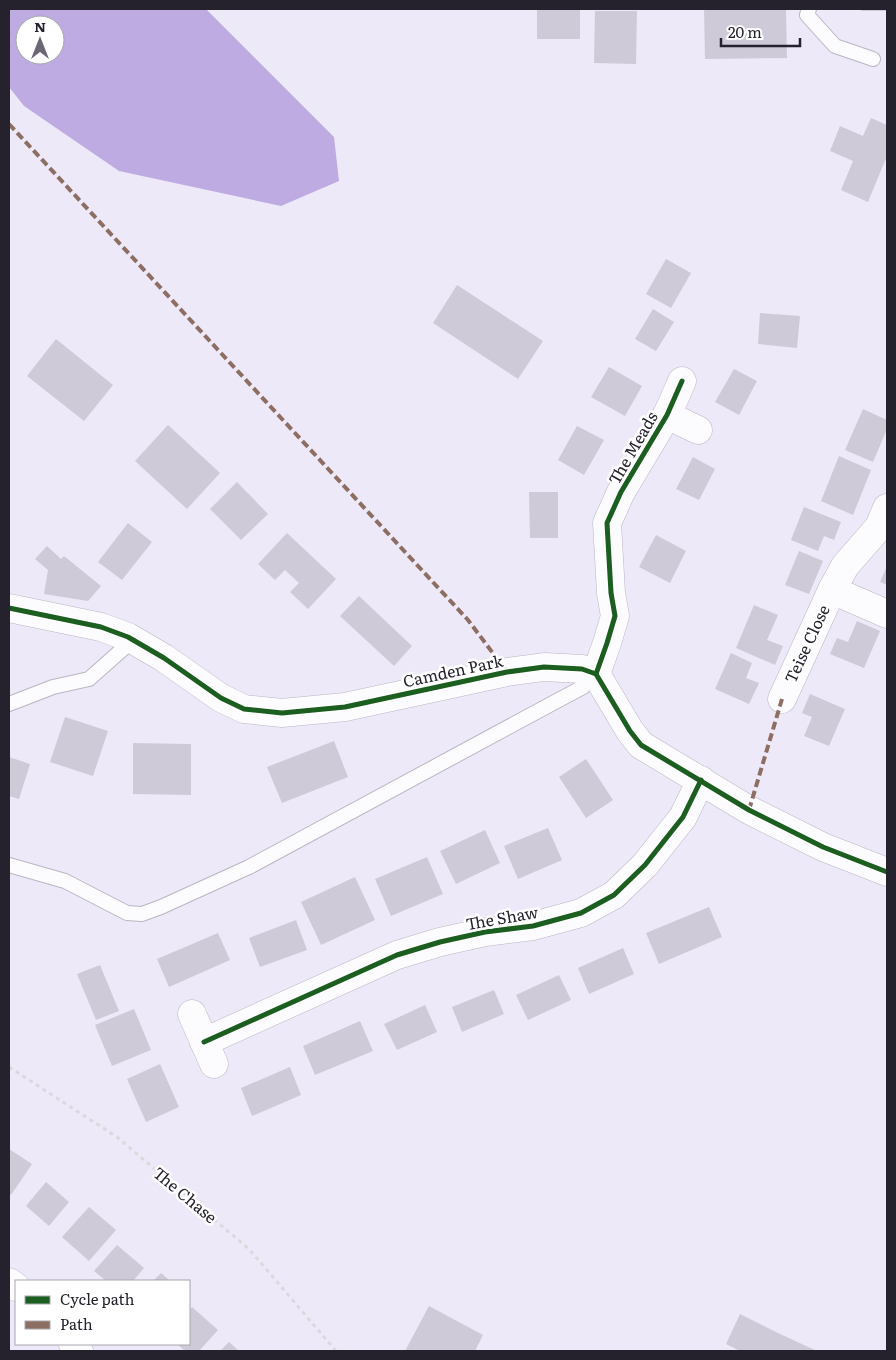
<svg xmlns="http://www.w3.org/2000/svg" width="896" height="1360" viewBox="0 0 896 1360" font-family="Literata,serif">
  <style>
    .water { fill: #beabe2; fill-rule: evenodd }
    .building { fill: #cfcad8 }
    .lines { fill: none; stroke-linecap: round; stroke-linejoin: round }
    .lane-casing { stroke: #bab5c3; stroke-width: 16 }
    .street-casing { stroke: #bab5c3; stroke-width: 29 }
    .path { stroke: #dad9de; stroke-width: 3; stroke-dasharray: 4 4; stroke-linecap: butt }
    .lane { stroke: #fcfcfe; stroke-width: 14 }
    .street { stroke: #fcfcfe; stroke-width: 28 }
    .quiet { stroke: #8d6e63; stroke-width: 4; stroke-dasharray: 8 4; stroke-linecap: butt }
    .cycleway-casing { stroke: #fff; stroke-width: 8 }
    .cycleway { stroke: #1b5e20; stroke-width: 5 }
    .labels { text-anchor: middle; stroke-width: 5; stroke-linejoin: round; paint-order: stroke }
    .street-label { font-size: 16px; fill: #25212d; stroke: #fff }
  </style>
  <rect width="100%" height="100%" fill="#eee9f9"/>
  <path class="water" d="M9 9H206L334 137 339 181 281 206 119 171 24 106 9 87ZM25 25H55V55H25Z"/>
  <g class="building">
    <rect x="537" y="9" width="43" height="30"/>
    <path d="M704 9H786L787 58 705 59Z"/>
    <rect x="861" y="9" width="26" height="2"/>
    <path d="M595 11H637L636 64 594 63Z"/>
    <path d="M871 118 887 125V156L868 202 841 190 853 161 830 151 840 126 863 136Z"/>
    <path d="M666 259 691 273 671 308 646 294Z"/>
    <path d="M457 285 543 341 518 379 433 323Z"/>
    <path d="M653 309 674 322 656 351 635 339Z"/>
    <path d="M760 313 800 316 797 348 758 344Z"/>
    <path d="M56 339 113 385 84 421 27 376Z"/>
    <path d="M609 367 642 386 625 416 591 397Z"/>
    <path d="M734 369 757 381 739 415 715 402Z"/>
    <path d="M863 409 887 420V429L873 462 845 450Z"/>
    <path d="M168 425 220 473 187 509 135 461Z"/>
    <path d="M577 426 604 440 584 475 558 460Z"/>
    <path d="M839 456 871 470 853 515 821 501Z"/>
    <path d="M693 457 715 469 699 500 676 489Z"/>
    <path d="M237 482 268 514 241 540 210 509Z"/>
    <path d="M529 492H558V538H530Z"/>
    <path d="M804 507 841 522 834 540 824 536 818 551 791 540Z"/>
    <path d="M128 523 152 542 122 580 98 562Z"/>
    <path d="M287 533 336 579 308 609 290 592 299 583 285 570 275 580 258 564Z"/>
    <path d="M656 535 686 551 670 583 639 567Z"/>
    <path d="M47 546 61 559 64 556 101 586 88 601 44 594 48 570 35 559Z"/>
    <path d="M799 551 823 561 809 594 785 585Z"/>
    <path d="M887 566V585L880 582Z"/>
    <path d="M359 596 412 646 394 666 340 616Z"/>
    <path d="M754 605 778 615 767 640 783 646 775 665 736 648Z"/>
    <path d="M857 621 880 631 864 668 830 654 837 638 848 642Z"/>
    <path d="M731 653 752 663 746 678 759 683 749 704 715 689Z"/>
    <path d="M810 694 845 709 829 746 804 736 812 717 802 713Z"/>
    <path d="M65 717 108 731 93 776 50 762Z"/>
    <path d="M334 741 348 777 282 803 267 767Z"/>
    <path d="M133 743 191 744V795L133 794Z"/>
    <path d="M9 757 30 764 19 799 9 796Z"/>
    <path d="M586 759 613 800 586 818 559 777Z"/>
    <path d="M548 828 562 860 518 879 504 846Z"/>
    <path d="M485 830 500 863 456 884 440 851Z"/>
    <path d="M427 857 443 894 391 916 375 879Z"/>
    <path d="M355 877 375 920 321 945 301 902Z"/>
    <path d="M709 907 722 937 659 964 646 933Z"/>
    <path d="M296 920 307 950 260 967 249 938Z"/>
    <path d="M218 933 230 960 169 987 157 959Z"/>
    <path d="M623 948 634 974 589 994 578 968Z"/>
    <path d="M100 965 119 1011 96 1020 77 974Z"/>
    <path d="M559 975 571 1000 528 1020 516 995Z"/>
    <path d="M494 990 504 1014 462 1032 452 1007Z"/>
    <path d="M425 1005 437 1032 397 1050 384 1024Z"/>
    <path d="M134 1009 151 1050 112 1066 95 1025Z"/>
    <path d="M360 1021 373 1051 315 1075 303 1046Z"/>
    <path d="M160 1064 179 1107 146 1122 127 1079Z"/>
    <path d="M290 1067 301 1095 252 1116 241 1088Z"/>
    <path d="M9 1149 32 1164 11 1195 9 1194Z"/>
    <path d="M46 1182 69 1202 49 1226 26 1206Z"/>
    <path d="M89 1207 116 1230 89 1261 62 1237Z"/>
    <path d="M117 1245 144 1268 133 1281H106L94 1271Z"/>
    <path d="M161 1273 170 1281H153Z"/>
    <path d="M429 1306 483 1335 475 1351H405Z"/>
    <path d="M192 1307 218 1330 199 1351H185L177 1344H189V1311Z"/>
    <path d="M740 1314 780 1334 817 1351H740L726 1344Z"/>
    <path d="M229 1342 239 1351H220Z"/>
  </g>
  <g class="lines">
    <defs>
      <g id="lane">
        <path d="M809 9 807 15 835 46 873 59"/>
        <path d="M9 704 53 687 89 679 133 640"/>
        <path d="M9 865 65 881 127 913 142 914 161 907 249 867 553 703 583 687 596 674"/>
      </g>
      <g id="street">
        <path d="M667 415 698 430"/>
        <path d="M832 590 887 614"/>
        <path d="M9 608 101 627 128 637 164 658 221 698 244 709 282 713 345 707 507 672 544 667 582 669 596 674 630 731 641 745 749 810 823 847 887 872"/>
        <path d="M596 674 607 643 615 616 611 593 607 523 621 492 667 415 682 381"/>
        <path d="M782 699 832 590 845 566 879 527 887 508"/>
        <path d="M192 1014 214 1064"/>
        <path d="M204 1042 397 955 440 942 485 932 533 926 581 913 614 895 645 865 683 817 701 780"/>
        <path d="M9 1282 16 1287"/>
        <path d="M73 1344 79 1351"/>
      </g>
    </defs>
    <use href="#lane" class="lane-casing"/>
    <use href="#street" class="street-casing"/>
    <path class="path" d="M9 1067 117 1137 249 1249 336 1351"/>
    <use href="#lane" class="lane"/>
    <use href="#street" class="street"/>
    <g class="quiet">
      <path d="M9 124 468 620 507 672"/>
      <path d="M749 810 782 699"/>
    </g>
    <defs>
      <g id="cycleway">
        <path d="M9 608 101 627 128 637 164 658 221 698 244 709 282 713 345 707 507 672 544 667 582 669 596 674 630 731 641 745 749 810 823 847 887 872"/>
        <path d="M596 674 607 643 615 616 611 593 607 523 621 492 667 415 682 381"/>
        <path d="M204 1042 397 955 440 942 485 932 533 926 581 913 614 895 645 865 683 817 701 780"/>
      </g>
    </defs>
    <use href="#cycleway" class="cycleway-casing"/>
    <use href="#cycleway" class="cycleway"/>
  </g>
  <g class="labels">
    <g class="street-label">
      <text transform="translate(633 448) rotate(-60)" y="6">The Meads</text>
      <text transform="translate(807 644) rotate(-65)" y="6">Teise Close</text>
      <text transform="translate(453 671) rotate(-12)" y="6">Camden Park</text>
      <text transform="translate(502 918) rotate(-10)" y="6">The Shaw</text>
      <text transform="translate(185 1195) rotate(40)" y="6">The Chase</text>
    </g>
  </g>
  <rect width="896" height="1360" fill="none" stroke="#25212d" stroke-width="20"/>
  <rect x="15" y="1280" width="175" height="65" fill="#ffffff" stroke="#a8a6ab"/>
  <rect x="25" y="1296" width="25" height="8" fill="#1b5e20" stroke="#a8a6ab"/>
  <text x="60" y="1305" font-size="15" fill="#25212d">Cycle path</text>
  <rect x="25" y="1321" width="25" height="8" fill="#8d6e63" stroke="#a8a6ab"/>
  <text x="60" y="1330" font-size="15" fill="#25212d">Path</text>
  <g transform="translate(40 40)"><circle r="24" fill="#ffffff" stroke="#a8a6ab"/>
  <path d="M0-4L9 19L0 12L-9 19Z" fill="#6b6774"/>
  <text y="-8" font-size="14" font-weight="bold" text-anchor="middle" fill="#25212d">N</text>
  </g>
  <path d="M721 38v8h79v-8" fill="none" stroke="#25212d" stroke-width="2.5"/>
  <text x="728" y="38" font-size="15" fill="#25212d" stroke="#ffffff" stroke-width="4" paint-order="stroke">20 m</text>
</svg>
